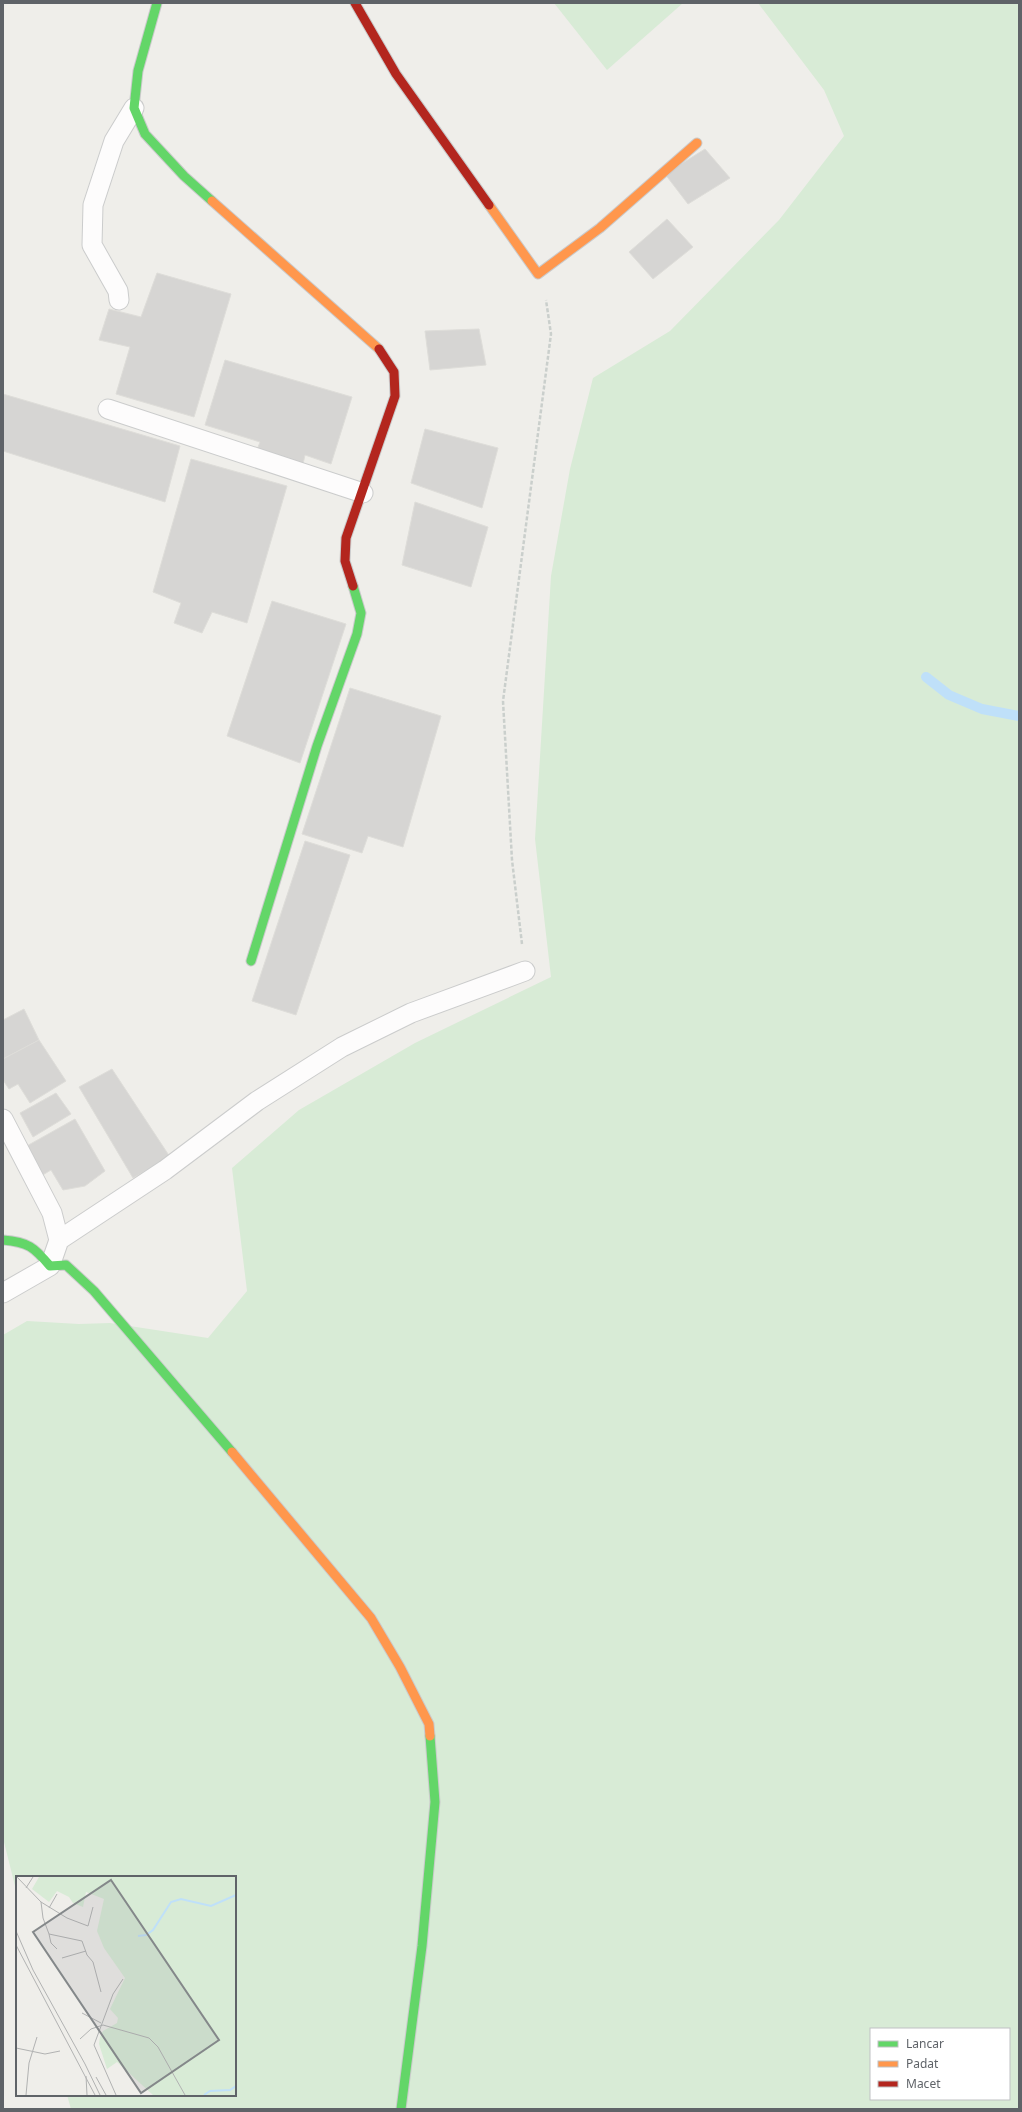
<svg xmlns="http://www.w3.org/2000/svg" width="1022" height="2112" viewBox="0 0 1022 2112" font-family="'Noto Sans',sans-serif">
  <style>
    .green { fill: #d8ebd6; fill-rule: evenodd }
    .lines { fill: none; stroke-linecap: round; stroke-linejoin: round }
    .stream { stroke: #bfe0f9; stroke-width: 10 }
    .building { fill: #d6d5d3; stroke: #deddd9 }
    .lane-casing { stroke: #cbcccc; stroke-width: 21 }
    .fast-casing { stroke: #cacacb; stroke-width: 11 }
    .slow-casing { stroke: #cacacb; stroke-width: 11 }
    .jam-casing { stroke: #cacacb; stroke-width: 11 }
    .path { stroke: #cacfcc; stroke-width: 2.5; stroke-dasharray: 4 2; stroke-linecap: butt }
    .lane { stroke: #fdfcfc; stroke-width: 19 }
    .fast { stroke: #63d668; stroke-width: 9 }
    .slow { stroke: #ff974d; stroke-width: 9 }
    .jam { stroke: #b3261e; stroke-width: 9 }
    .inset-river { fill: none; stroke: #bfe0f9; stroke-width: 2 }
    .inset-road { fill: none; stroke: #b1b2b2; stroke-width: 1 }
    .view { fill: #84888a; fill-opacity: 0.15; stroke: #84888a; stroke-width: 2 }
    .inset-edge { fill: none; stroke: #5f6368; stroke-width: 2 }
  </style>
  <rect width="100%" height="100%" fill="#efeeea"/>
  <g class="green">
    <path d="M554 3H683L607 70Z"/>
    <path d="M758 3H1019V2109H71L67 2095H235V1877H17V1894L3 1838V1335L27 1321 79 1324 110 1323 208 1338 247 1291 232 1168 299 1110 415 1043 551 977 535 839 551 576 570 469 593 378 670 331 779 220 844 136 824 90ZM871 2029H1009V2099H871Z"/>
  </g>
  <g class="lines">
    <path class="stream" d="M926 677 949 695 982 709 1019 716"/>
  </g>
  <g class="building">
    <path d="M705 149 730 178 688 204 665 174Z"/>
    <path d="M667 219 693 247 653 279 629 252Z"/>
    <path d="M157 273 231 294 194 417 116 394 130 347 99 340 109 309 141 317Z"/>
    <path d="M479 329 486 365 430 370 425 331Z"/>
    <path d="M225 360 352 397 331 464 305 455 303 464 257 450 260 442 205 425Z"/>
    <path d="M3 394 180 446 165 502 3 451Z"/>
    <path d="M425 429 498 448 482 508 411 483Z"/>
    <path d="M191 459 287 486 247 623 212 612 202 633 174 623 181 603 153 592Z"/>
    <path d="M415 502 488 527 471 587 402 565Z"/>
    <path d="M272 601 346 624 300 763 227 736Z"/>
    <path d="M350 688 441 716 403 847 368 836 362 853 302 834Z"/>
    <path d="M305 841 350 855 296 1015 252 1001Z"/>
    <path d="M24 1009 39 1040 3 1059V1020Z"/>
    <path d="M39 1040 66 1081 30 1103 18 1084 9 1089 3 1080V1059Z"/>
    <path d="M112 1069 170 1157 133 1178 79 1087Z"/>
    <path d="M56 1093 71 1114 33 1137 20 1113Z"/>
    <path d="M75 1119 105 1171 85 1186 63 1190 51 1170 41 1176 25 1147Z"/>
  </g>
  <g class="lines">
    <defs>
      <g id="lane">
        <path d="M119 300 118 291 92 245 93 205 114 141 134 108"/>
        <path d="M108 409 363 493"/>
        <path d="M3 1119 52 1213 59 1240"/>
        <path d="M3 1293 50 1266 59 1240 165 1170 257 1101 342 1047 411 1013 525 971"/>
      </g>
      <g id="fast">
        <path d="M157 3 138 71 134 108 145 134 184 176 212 201"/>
        <path d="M251 961 317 746 357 634 361 613 353 586"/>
        <path d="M3 1240C28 1242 34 1247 50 1266L66 1265 94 1291 232 1452"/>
        <path d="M401 2109 422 1946 435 1802 430 1736"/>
      </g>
      <g id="slow">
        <path d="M212 201 379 349"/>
        <path d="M489 205 538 274 600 228 697 143"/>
        <path d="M232 1452 371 1618 400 1667 429 1724 430 1736"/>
      </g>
      <g id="jam">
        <path d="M355 3 396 74 489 205"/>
        <path d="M353 586 345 561 346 538 395 396 394 372 379 349"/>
      </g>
    </defs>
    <use href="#lane" class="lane-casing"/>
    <use href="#fast" class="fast-casing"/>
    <use href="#slow" class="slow-casing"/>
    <use href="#jam" class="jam-casing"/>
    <path class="path" d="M522 944 512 860 503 701 551 334 546 300"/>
    <use href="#lane" class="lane"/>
    <use href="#fast" class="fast"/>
    <use href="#slow" class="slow"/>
    <use href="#jam" class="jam"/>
  </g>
  <g transform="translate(16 1876)">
    <rect width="220" height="220" fill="#efeeea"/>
    <path d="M23 1H220V219H137L101 186 91 193 83 168 84 161 87 155 101 147 102 142 94 133 109 102 88 72 81 55 88 23 70 16 67 31 57 27 53 21 41 15 33 26 16 13Z" fill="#d8ebd6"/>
    <path class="inset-river" d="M122 60 130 59 137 54 155 26 165 23 195 30 220 19M188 219 194 215 214 214 220 210"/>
    <path class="inset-road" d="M1 1 25 26 51 42 72 50 77 31M10 12 17 1M25 26 27 42 33 58 66 65 71 79 77 86 85 116M33 32 41 18M0 55 17 94 69 188 84 219M33 58 35 67 41 73M0 69 79 219M46 82 70 75M66 137 85 147M64 163 75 153 87 149 133 162 142 171 169 219M0 172 29 178 44 175M70 200 71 219M80 201 90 219M10 219 13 187 21 161M100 219 78 169 97 118 107 103"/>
    <path class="view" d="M95 4 203 164 125 217 17 56Z"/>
    <rect width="220" height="220" class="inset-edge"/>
  </g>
  <rect width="1022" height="2112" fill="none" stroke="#5f6368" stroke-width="8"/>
  <rect x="870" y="2028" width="140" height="72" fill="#ffffff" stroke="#bfc1c3"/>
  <rect x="878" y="2041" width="20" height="6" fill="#63d668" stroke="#bfc1c3"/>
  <text x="906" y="2048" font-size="12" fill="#5f6368">Lancar</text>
  <rect x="878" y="2061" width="20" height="6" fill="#ff974d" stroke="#bfc1c3"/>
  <text x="906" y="2068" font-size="12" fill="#5f6368">Padat</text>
  <rect x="878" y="2081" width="20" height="6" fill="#b3261e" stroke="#bfc1c3"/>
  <text x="906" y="2088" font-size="12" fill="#5f6368">Macet</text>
</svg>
